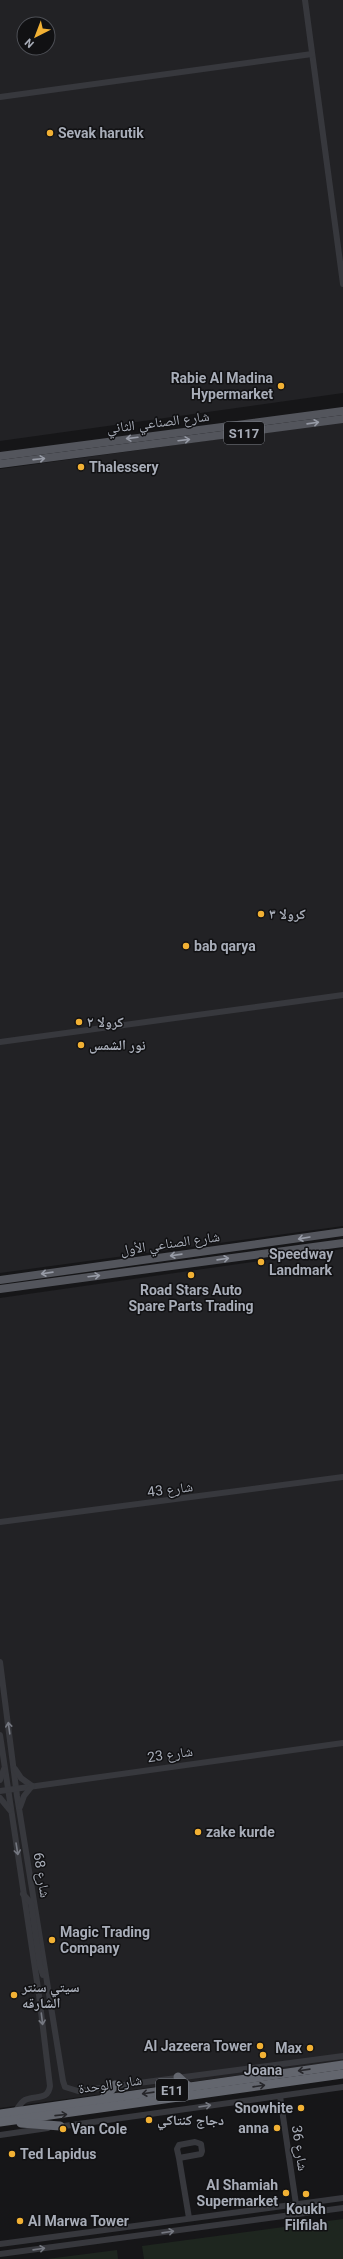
<svg xmlns="http://www.w3.org/2000/svg" width="343" height="2259" viewBox="0 0 343 2259" font-family="Roboto,'Noto Naskh Arabic',sans-serif">
  <style>
    .built { fill: #222225; fill-rule: evenodd }
    .green { fill: #1e261f }
    .lines { fill: none; stroke-linecap: round; stroke-linejoin: round }
    .minor { stroke: #37383d; stroke-width: 6 }
    .major { stroke: #53555c; stroke-width: 8 }
    .highway { stroke: #63666e; stroke-width: 9 }
    .oneway { stroke: #979ba6 }
    .oneway2 { stroke: #757881 }
    .oneway3 { stroke: #26262a }
    .poi-dot { fill: #f2b134; stroke: #111113; stroke-width: 1.5 }
    .labels { text-anchor: middle; stroke-width: 3; stroke-linejoin: round; paint-order: stroke }
    .shield { fill: #111113; stroke: #7b7e86; stroke-width: 1 }
    .shield-label { font-size: 13px; font-weight: bold; fill: #a8adb8 }
    .poi-label { font-size: 14px; font-weight: bold; fill: #a8adb8; stroke: #111113; text-anchor: start }
    .street-label { font-size: 14px; fill: #a8adb8; stroke: #111113 }
  </style>
  <rect width="100%" height="100%" fill="#161618"/>
  <g class="built">
    <path d="M0 0H343V393L0 441ZM24 24H48V48H24Z"/>
    <path d="M343 422V1226L0 1273V469Z"/>
    <path d="M343 1249V2061L0 2108V1298Z"/>
  </g>
  <g class="green">
    <path d="M343 2219V2259H144L142 2246Z"/>
    <path d="M117 2250 118 2259H47Z"/>
  </g>
  <g class="lines">
    <g class="minor">
      <path d="M305 0 343 284"/>
      <path d="M0 97 312 54"/>
      <path d="M0 1042 343 995"/>
      <path d="M0 1522 343 1477"/>
      <path d="M0 1662 17 1796 63 2081 65 2087 78 2091 343 2056"/>
      <path d="M0 1735 39 1995 50 2086C48 2101 35 2095 25 2100 21 2102 18 2108 15 2112"/>
      <path d="M15 1769 21 1778 32 1786"/>
      <path d="M0 1780 4 1769"/>
      <path d="M0 1791 343 1743"/>
      <path d="M0 1798 10 1810"/>
      <path d="M20 1807 24 1796 32 1786"/>
      <path d="M23 1894 31 1903 40 1966 43 1975"/>
      <path d="M280 2096 296 2204"/>
      <path d="M57 2127 343 2087"/>
      <path d="M0 2135 48 2128"/>
      <path d="M179 2158 177 2149 179 2145 195 2142 201 2144 202 2151 201 2154 179 2158 189 2218"/>
      <path d="M0 2244 343 2198"/>
      <path d="M0 2254 343 2208"/>
    </g>
    <g class="major">
      <path d="M0 456 343 411"/>
      <path d="M0 464 343 419"/>
      <path d="M0 1280 343 1232"/>
      <path d="M0 1289 343 1243"/>
    </g>
    <g class="highway">
      <path d="M178 2077 189 2087"/>
      <path d="M103 2099 115 2085"/>
      <path d="M0 2114 343 2065"/>
      <path d="M0 2122 343 2074"/>
      <path d="M21 2123 60 2126"/>
    </g>
  </g>
  <defs><path id="oneway-shaft" d="M-6 0H5M1.5-3L5.5 0L1.5 3" fill="none" stroke-width="1.6" stroke-linecap="round" stroke-linejoin="round"/></defs>
  <g class="oneway">
    <use href="#oneway-shaft" transform="translate(313 423) rotate(-8)"/>
    <use href="#oneway-shaft" transform="translate(132 438) rotate(173)"/>
    <use href="#oneway-shaft" transform="translate(184 440) rotate(-7)"/>
    <use href="#oneway-shaft" transform="translate(39 459) rotate(-6)"/>
    <use href="#oneway-shaft" transform="translate(304 1238) rotate(170)"/>
    <use href="#oneway-shaft" transform="translate(176 1255) rotate(172)"/>
    <use href="#oneway-shaft" transform="translate(223 1259) rotate(-8)"/>
    <use href="#oneway-shaft" transform="translate(47 1273) rotate(172)"/>
    <use href="#oneway-shaft" transform="translate(94 1276) rotate(-7)"/>
  </g>
  <g class="oneway2">
    <use href="#oneway-shaft" transform="translate(9 1728) rotate(-98)"/>
    <use href="#oneway-shaft" transform="translate(17 1849) rotate(81)"/>
    <use href="#oneway-shaft" transform="translate(42 2019) rotate(83)"/>
    <use href="#oneway-shaft" transform="translate(205 2106) rotate(-8)"/>
    <use href="#oneway-shaft" transform="translate(168 2232) rotate(-8)"/>
    <use href="#oneway-shaft" transform="translate(39 2249) rotate(-8)"/>
  </g>
  <g class="oneway3">
    <use href="#oneway-shaft" transform="translate(304 2070) rotate(172)"/>
    <use href="#oneway-shaft" transform="translate(259 2086) rotate(-8)"/>
    <use href="#oneway-shaft" transform="translate(148 2093) rotate(172)"/>
    <use href="#oneway-shaft" transform="translate(61 2115) rotate(-6)"/>
  </g>
  <g class="poi-dot">
    <circle cx="50" cy="133" r="4"/>
    <circle cx="281" cy="386" r="4"/>
    <circle cx="81" cy="467" r="4"/>
    <circle cx="261" cy="914" r="4"/>
    <circle cx="186" cy="946" r="4"/>
    <circle cx="79" cy="1022" r="4"/>
    <circle cx="81" cy="1045" r="4"/>
    <circle cx="261" cy="1262" r="4"/>
    <circle cx="191" cy="1275" r="4"/>
    <circle cx="198" cy="1832" r="4"/>
    <circle cx="52" cy="1940" r="4"/>
    <circle cx="14" cy="1995" r="4"/>
    <circle cx="260" cy="2046" r="4"/>
    <circle cx="310" cy="2048" r="4"/>
    <circle cx="263" cy="2055" r="4"/>
    <circle cx="301" cy="2108" r="4"/>
    <circle cx="149" cy="2120" r="4"/>
    <circle cx="277" cy="2128" r="4"/>
    <circle cx="63" cy="2129" r="4"/>
    <circle cx="12" cy="2154" r="4"/>
    <circle cx="286" cy="2193" r="4"/>
    <circle cx="306" cy="2194" r="4"/>
    <circle cx="20" cy="2221" r="4"/>
  </g>
  <g class="labels">
    <g class="shield">
      <rect x="224" y="422" width="40" height="22" rx="3"/>
      <rect x="156" y="2079" width="32" height="22" rx="3"/>
    </g>
    <g class="shield-label">
      <text x="244" y="438">S117</text>
      <text x="172" y="2095">E11</text>
    </g>
    <g class="poi-label">
      <text x="58" y="138">Sevak harutik</text>
      <text x="273" y="383" text-anchor="end">Rabie Al Madina<tspan x="273" dy="16">Hypermarket</tspan></text>
      <text x="89" y="472">Thalessery</text>
      <text x="269" y="919">كرولا ٣</text>
      <text x="194" y="951">bab qarya</text>
      <text x="87" y="1027">كرولا ٢</text>
      <text x="89" y="1050">نور الشمس</text>
      <text x="269" y="1259">Speedway<tspan x="269" dy="16">Landmark</tspan></text>
      <text x="191" y="1295" text-anchor="middle">Road Stars Auto<tspan x="191" dy="16">Spare Parts Trading</tspan></text>
      <text x="206" y="1837">zake kurde</text>
      <text x="60" y="1937">Magic Trading<tspan x="60" dy="16">Company</tspan></text>
      <text x="22" y="1992">سيتي سنتر<tspan x="22" dy="16">الشارقه</tspan></text>
      <text x="252" y="2051" text-anchor="end">Al Jazeera Tower</text>
      <text x="302" y="2053" text-anchor="end">Max</text>
      <text x="263" y="2075" text-anchor="middle">Joana</text>
      <text x="293" y="2113" text-anchor="end">Snowhite</text>
      <text x="157" y="2125">دجاج كنتاكي</text>
      <text x="269" y="2133" text-anchor="end">anna</text>
      <text x="71" y="2134">Van Cole</text>
      <text x="20" y="2159">Ted Lapidus</text>
      <text x="278" y="2190" text-anchor="end">Al Shamiah<tspan x="278" dy="16">Supermarket</tspan></text>
      <text x="306" y="2214" text-anchor="middle">Koukh<tspan x="306" dy="16">Filfilah</tspan></text>
      <text x="28" y="2226">Al Marwa Tower</text>
    </g>
    <g class="street-label">
      <text transform="translate(158 422) rotate(-7)" y="5">شارع الصناعي الثاني</text>
      <text transform="translate(170 1243) rotate(-8)" y="5">شارع الصناعي الأول</text>
      <text transform="translate(170 1489) rotate(-7)" y="5">شارع 43</text>
      <text transform="translate(170 1754) rotate(-8)" y="5">شارع 23</text>
      <text transform="translate(42 1875) rotate(81)" y="5">شارع 68</text>
      <text transform="translate(110 2084) rotate(-8)" y="5">شارع الوحدة</text>
      <text transform="translate(300 2148) rotate(82)" y="5">شارع 36</text>
    </g>
  </g>
  <g transform="translate(36 36) rotate(222)"><circle r="19" fill="#111113" stroke="#4d4f55"/>
  <path d="M0-3L7 15L0 10L-7 15Z" fill="#f2b134"/>
  <text y="-6" font-size="11" font-weight="bold" text-anchor="middle" fill="#a8adb8">N</text>
  </g>
</svg>
